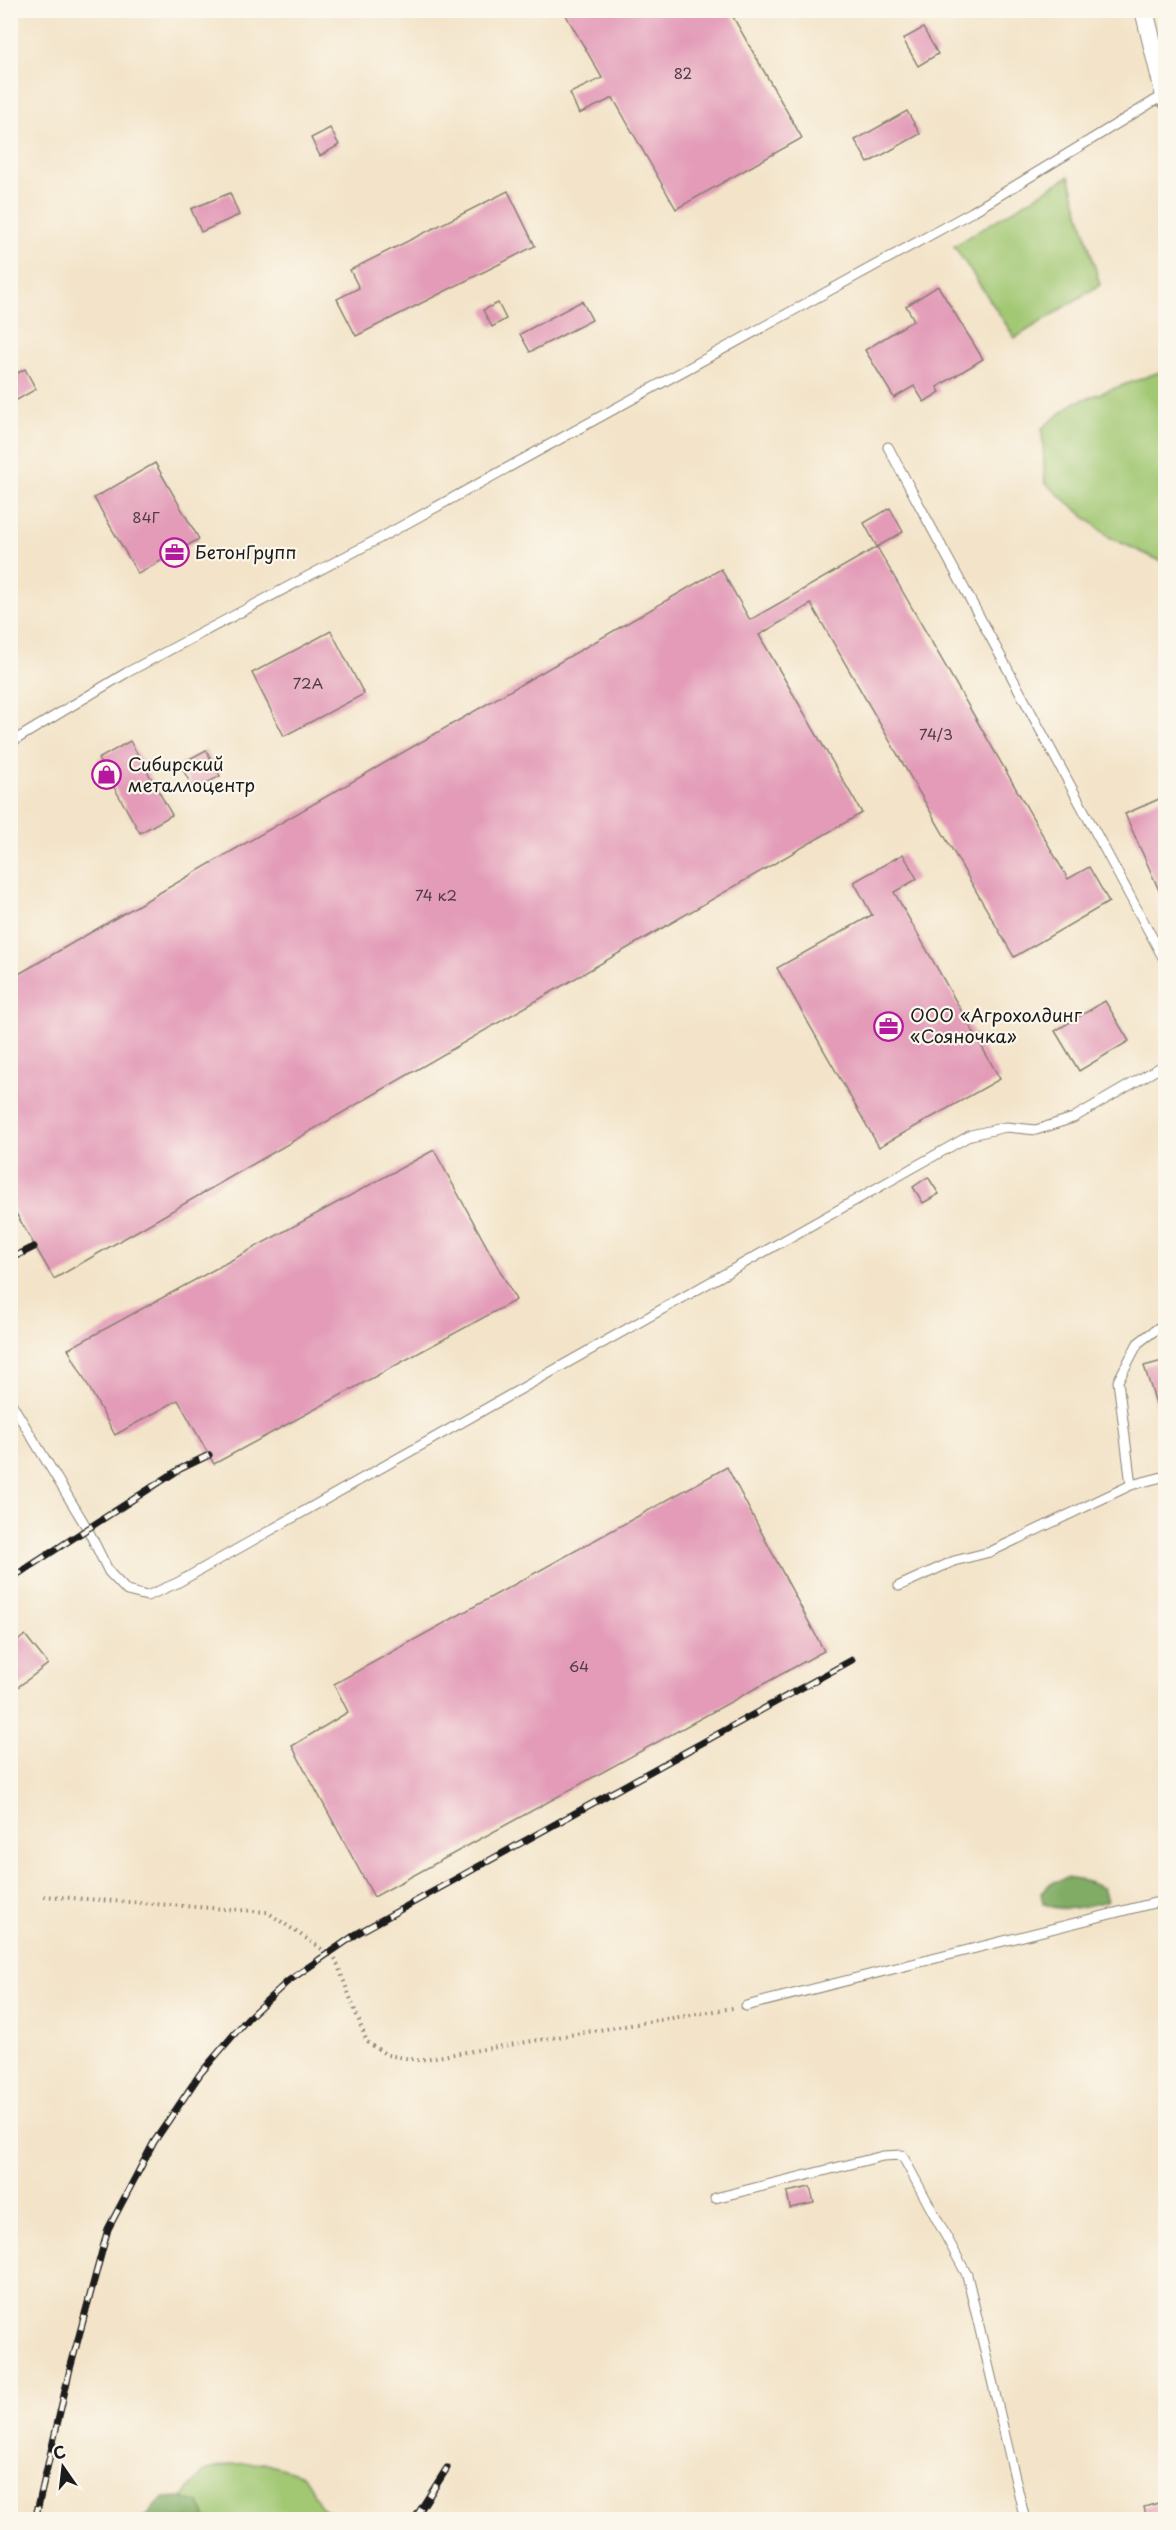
<svg xmlns="http://www.w3.org/2000/svg" width="1176" height="2530" viewBox="0 0 1176 2530" font-family="'Playpen Sans',sans-serif">
  <style>
    .green { fill: #a2c873; stroke: #5f7248; stroke-width: 1.5 }
    .forest { fill: #81ac65; stroke: #4e6440; stroke-width: 1.5 }
    .building { fill: #e39bb8 }
    .lines { fill: none; stroke-linecap: round; stroke-linejoin: round }
    .lane-casing { stroke: #888072; stroke-width: 11 }
    .street-casing { stroke: #888072; stroke-width: 20 }
    .path { stroke: #888072; stroke-width: 4; stroke-dasharray: 1.5 4.5; stroke-linecap: butt }
    .lane { stroke: #fff; stroke-width: 9 }
    .street { stroke: #fff; stroke-width: 18 }
    .rail-casing { stroke: #1c1c1c; stroke-width: 7 }
    .rail { stroke: #fbf7ec; stroke-width: 4.5; stroke-dasharray: 14; stroke-linecap: butt }
    .labels { text-anchor: middle; stroke-width: 4.5; stroke-linejoin: round; paint-order: stroke }
    .number-label { font-size: 15px; fill: #4e3c43 }
    .poi-label { font-size: 18px; fill: #1c1c1c; stroke: #fbf7ec; text-anchor: start }
  </style>
  <rect width="100%" height="100%" fill="#fbf7ec"/>
  <filter id="ink" filterUnits="userSpaceOnUse"><feTurbulence type="fractalNoise" baseFrequency=".0167" numOctaves="2"/><feDisplacementMap in="SourceGraphic" scale="12" xChannelSelector="R" yChannelSelector="G"/><feConvolveMatrix kernelMatrix="1 2 1 2 8 2 1 2 1" color-interpolation-filters="sRGB"/></filter>
  <filter id="wash" filterUnits="userSpaceOnUse"><feTurbulence type="fractalNoise" baseFrequency=".008" numOctaves="4" result="noise"/><feDisplacementMap in="SourceGraphic" scale="24" xChannelSelector="R" yChannelSelector="G"/><feGaussianBlur stdDeviation="1.35" result="paint"/><feColorMatrix in="noise" values="0 0 0 0 0 0 0 0 0 0 0 0 0 0 0 0 0 1.4 0 .05"/><feComposite in="paint" operator="in"/></filter>
  <g filter="url(#wash)">
    <rect width="100%" height="100%" fill="#f3e4c9"/>
    <g class="green">
      <path d="M1069 176 1100 285 1015 338 954 246Z"/>
      <path d="M1165 370H1166L1165 563 1109 537 1045 483 1042 428 1074 403Z"/>
      <path d="M264 2463 303 2475 320 2505 338 2519H206L199 2503 182 2497 205 2471 233 2464Z"/>
    </g>
    <g class="forest">
      <path d="M1066 1878 1085 1881 1103 1888 1107 1901C1087 1906 1062 1914 1043 1903L1041 1893 1051 1883Z"/>
      <path d="M182 2497 199 2503 206 2519H142L163 2498Z"/>
    </g>
    <g id="blocks">
      <g class="building">
        <path d="M563 10H729L802 138 676 209 613 98 579 114 570 93 602 78Z"/>
        <path d="M923 28 938 54 918 66 903 39Z"/>
        <path d="M907 111 920 134 868 163 855 140Z"/>
        <path d="M330 128 339 145 320 156 311 138Z"/>
        <path d="M508 191 535 246 356 336 337 299 359 288 350 270Z"/>
        <path d="M230 193 239 215 201 232 191 209Z"/>
        <path d="M938 286 983 359 937 387 940 392 924 402 914 386 894 398 865 350 914 320 906 306Z"/>
        <path d="M582 301 592 320 530 352 520 334Z"/>
        <path d="M498 303 506 319 492 327 483 310Z"/>
        <path d="M25 369 36 389 17 400 10 389V377Z"/>
        <path d="M155 463 199 539 138 574 94 498Z"/>
        <path d="M890 508 903 532 877 547 864 523Z"/>
        <path d="M877 547 1068 879 1089 867 1109 902 1014 957 811 604 759 635 862 813 54 1279 10 1203V979L721 569 750 620Z"/>
        <path d="M331 631 364 694 284 736 252 673Z"/>
        <path d="M130 741 172 815 140 833 98 759Z"/>
        <path d="M206 750 220 776 194 790 180 764Z"/>
        <path d="M1166 796V906L1125 814Z"/>
        <path d="M903 854 917 879 894 892 1000 1079 879 1147 777 968 872 915 854 882Z"/>
        <path d="M1105 1001 1129 1041 1079 1071 1055 1031Z"/>
        <path d="M434 1150 516 1300 214 1464 178 1400 115 1435 68 1349Z"/>
        <path d="M928 1177 939 1194 923 1203 913 1187Z"/>
        <path d="M1166 1360V1421L1162 1422 1144 1366Z"/>
        <path d="M727 1467 824 1651 374 1897 292 1746 348 1712 334 1684Z"/>
        <path d="M25 1635 48 1664 10 1693V1647Z"/>
        <path d="M810 2187 814 2203 790 2208 787 2192Z"/>
        <path d="M1162 2502 1166 2520H1147L1144 2507Z"/>
      </g>
    </g>
  </g>
  <g filter="url(#ink)">
    <use href="#blocks" fill-opacity="0" stroke="#888072" stroke-width="1.5"/>
    <g class="lines">
      <defs>
        <g id="lane">
          <path d="M888 447 1166 963"/>
          <path d="M10 743 126 673 380 538 972 212 1164 95"/>
          <path d="M10 1401 87 1528 109 1572 127 1591 147 1596 177 1583 971 1135 1006 1127 1036 1130 1073 1118 1166 1064"/>
          <path d="M1131 1485 1166 1476"/>
          <path d="M899 1586 954 1561 990 1552 1131 1485 1118 1381 1138 1343 1166 1322"/>
          <path d="M746 2006 1166 1900"/>
          <path d="M715 2198 883 2156 902 2155 967 2275 1025 2520"/>
        </g>
        <path id="street" d="M1144 10 1166 100"/>
      </defs>
      <use href="#lane" class="lane-casing"/>
      <use href="#street" class="street-casing"/>
      <path class="path" d="M44 1896 267 1912 335 1958 367 2042 387 2055 418 2060 733 2008"/>
      <use href="#lane" class="lane"/>
      <use href="#street" class="street"/>
      <defs>
        <g id="rail">
          <path d="M10 1259 34 1247"/>
          <path d="M10 1579 180 1469 209 1455"/>
          <path d="M35 2520 70 2369 108 2229 154 2142 200 2074 248 2018 287 1982 358 1933 852 1660"/>
          <path d="M414 2520 447 2468"/>
        </g>
      </defs>
      <use href="#rail" class="rail-casing"/>
      <use href="#rail" class="rail"/>
    </g>
  </g>
  <defs>
    <symbol id="office-ring" viewBox="-11 -11 22 22"><circle r="9.5" fill="#fbf7ec" stroke="#b5179e" stroke-width="1.5"/><path d="M-6-3h4V-5.5h4V-3h4V5H-6ZM-1-4.5V-3h2v-1.5ZM-6 0V1H6V0Z" fill="#b5179e"/></symbol>
    <symbol id="shop-ring" viewBox="-11 -11 22 22"><circle r="9.5" fill="#fbf7ec" stroke="#b5179e" stroke-width="1.5"/><path d="M-5-2.5h2.3a2.7 3.5 0 0 1 5.4 0H5L5.5 6h-11ZM-1.5-2.5h3a1.5 2.3 0 0 0-3 0Z" fill="#b5179e"/></symbol>
  </defs>
  <g fill-rule="evenodd">
    <use href="#office-ring" x="158" y="536" width="33" height="33"/>
    <use href="#shop-ring" x="90" y="758" width="33" height="33"/>
    <use href="#office-ring" x="872" y="1010" width="33" height="33"/>
  </g>
  <g class="labels">
    <g class="number-label">
      <text x="683" y="79">82</text>
      <text x="146" y="523">84Г</text>
      <text x="308" y="689">72А</text>
      <text x="936" y="740">74/3</text>
      <text x="436" y="901">74 к2</text>
      <text x="579" y="1672">64</text>
    </g>
    <g class="poi-label">
      <text x="195" y="559">БетонГрупп</text>
      <text x="128" y="771">Сибирский<tspan x="128" dy="21">металлоцентр</tspan></text>
      <text x="910" y="1022">ООО «Агрохолдинг<tspan x="910" dy="21">«Сояночка»</tspan></text>
    </g>
  </g>
  <rect width="1176" height="2530" fill="none" stroke="#fbf7ec" stroke-width="36"/>
  <g transform="translate(63 2467) rotate(346)" stroke="#fbf7ec" stroke-width="4.5" paint-order="stroke">
  <path d="M0-4.5L10 22L0 15L-10 22Z" fill="#1c1c1c"/>
  <text y="-9" font-size="16" font-weight="bold" text-anchor="middle" fill="#1c1c1c">С</text>
  </g>
</svg>
